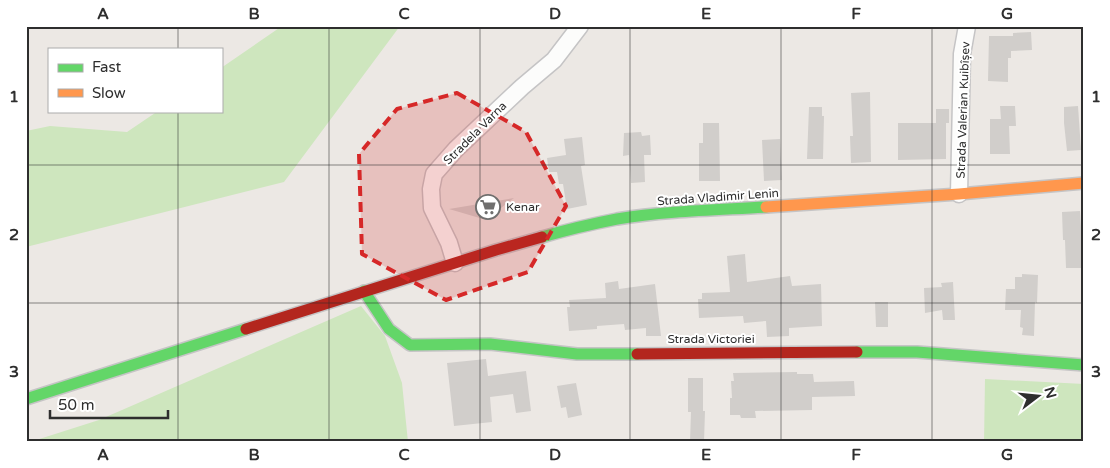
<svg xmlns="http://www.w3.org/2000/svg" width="1110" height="468" viewBox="0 0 1110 468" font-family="'Varela Round',sans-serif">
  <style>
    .green { fill: #cee6be }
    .building { fill: #d1cecb }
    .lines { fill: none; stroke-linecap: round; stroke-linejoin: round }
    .street-casing { stroke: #c5c4c5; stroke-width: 19 }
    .fast-casing { stroke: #c5c4c5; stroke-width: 14 }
    .slow-casing { stroke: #c5c4c5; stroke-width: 14 }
    .jam-casing { stroke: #c5c4c5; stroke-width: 14 }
    .street { stroke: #fcfcfb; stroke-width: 16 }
    .fast { stroke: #63d668; stroke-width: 11 }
    .slow { stroke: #ff974d; stroke-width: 11 }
    .jam { stroke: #b3261e; stroke-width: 11 }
    .marked { fill: #d62828; fill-opacity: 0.2; stroke: #d62828; stroke-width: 4; stroke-dasharray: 10 6; stroke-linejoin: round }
    .grid { fill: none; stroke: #2e2e2e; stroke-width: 1; stroke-opacity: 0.55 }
    .labels { text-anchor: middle; stroke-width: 4; stroke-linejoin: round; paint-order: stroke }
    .street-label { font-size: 12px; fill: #2e2e2e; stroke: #fff }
    .poi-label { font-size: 12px; fill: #2e2e2e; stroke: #fff; text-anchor: start }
    .neatline { fill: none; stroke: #2e2e2e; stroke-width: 2 }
    .grid-label { font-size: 16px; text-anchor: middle; font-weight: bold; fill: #2e2e2e }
  </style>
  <rect width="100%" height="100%" fill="#ece8e4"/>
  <g class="green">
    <path d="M282 26H400L284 182 26 247V131L50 126 127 132 158 111H221V68Z"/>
    <path d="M361 306 385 336 402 383 408 442H30L99 420Z"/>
    <path d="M985 379 1084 384V442H984Z"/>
  </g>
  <g class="building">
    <path d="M1031 32 1032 50 1011 51V58H1008V82L988 81 989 36H1013V33Z"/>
    <path d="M870 92 871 162 851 163 850 136H853L851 93Z"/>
    <path d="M1000 106H1015L1016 126H1009L1010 154H990V119H1001Z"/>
    <path d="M1078 106 1081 150 1067 151 1064 123V107Z"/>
    <path d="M809 107H822V116H824L823 159H807Z"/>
    <rect x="936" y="109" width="13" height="14"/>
    <path d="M703 123H719L720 181H699V143H703Z"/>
    <path d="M898 123H946V159L898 160Z"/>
    <path d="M641 132 642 136 650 135 651 155H644L645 182 631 183 629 155 623 156 624 133Z"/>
    <path d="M582 137 585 165 581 166 587 205 567 209 563 184H559L557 172H549L547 158 566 155 564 139Z"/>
    <path d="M780 139 782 180 764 181 762 140Z"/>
    <path d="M514 198 488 218 483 219 449 209Z"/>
    <path d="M1080 211 1081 227H1084L1083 268H1066L1065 240H1063L1062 212Z"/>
    <path d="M745 254 747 282 790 276 792 286 821 284 822 326 789 328V336L767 337 766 321 744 323 743 316 699 318 698 299H702V293L730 292 727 256Z"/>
    <path d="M1022 274 1038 275 1037 303 1035 302 1034 336 1022 335 1023 328 1020 327 1021 310H1005L1006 289H1015V277H1022Z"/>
    <path d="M618 281 619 289 655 284 661 336H646V328L625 330 624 324 597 326V329L569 331 567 307H570L569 300 606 298 605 283Z"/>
    <path d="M953 282 955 320H943L942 310 925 313 924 288 942 287 941 283Z"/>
    <path d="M875 302H888V327H876Z"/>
    <path d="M486 359 488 376 526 371 531 411 516 413 513 394 490 397 492 422 454 426 447 363Z"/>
    <path d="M797 372V374H813L814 382 854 381 855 396 812 397V410L755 411 756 418H741L740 415H730V398H732L731 381H734L733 373Z"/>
    <path d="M688 378H703V411H705L704 442H690L691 412H688Z"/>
    <path d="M576 383 582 415 568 418 566 407 561 408 557 386Z"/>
  </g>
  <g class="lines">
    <defs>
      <g id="street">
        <path d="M959 194 962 54 967 26"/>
        <path d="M455 263 449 243 432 208 431 189 434 174 456 149 522 87 554 60 580 26"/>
      </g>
      <g id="fast">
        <path d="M542 237C566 230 591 224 617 219 665 211 716 210 766 207"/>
        <path d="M364 291 389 329 410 345 490 344 577 354H637"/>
        <path d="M857 352H917L1084 365"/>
        <path d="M26 399 246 329"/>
      </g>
      <path id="slow" d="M766 207 959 194 1084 183"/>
      <g id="jam">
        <path d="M246 329 496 250 542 237"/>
        <path d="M637 354 857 352"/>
      </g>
    </defs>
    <use href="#street" class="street-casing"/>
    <use href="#fast" class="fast-casing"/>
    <use href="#slow" class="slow-casing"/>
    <use href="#jam" class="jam-casing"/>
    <use href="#street" class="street"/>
    <use href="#fast" class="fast"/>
    <use href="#slow" class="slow"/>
    <use href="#jam" class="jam"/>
  </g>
  <path class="marked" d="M457 93 526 132 566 206 528 272 446 300 362 254 359 154 397 109Z"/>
  <path class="grid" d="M178 26V49M329 26V442M480 26V442M630 26V442M781 26V442M932 26V442M178 111V442M26 165H1084M26 303H1084"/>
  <defs>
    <symbol id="supermarket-ring" viewBox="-11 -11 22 22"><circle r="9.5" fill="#fff" stroke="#706f6e" stroke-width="1.5"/><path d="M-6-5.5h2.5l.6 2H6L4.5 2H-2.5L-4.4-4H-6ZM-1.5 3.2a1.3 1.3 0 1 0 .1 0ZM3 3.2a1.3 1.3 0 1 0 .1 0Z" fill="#706f6e"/></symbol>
  </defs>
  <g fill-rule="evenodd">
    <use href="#supermarket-ring" x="474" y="193" width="28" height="28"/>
  </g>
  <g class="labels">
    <g class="street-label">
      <text transform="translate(963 110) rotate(-88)" y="4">Strada Valerian Kuibîșev</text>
      <text transform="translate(475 133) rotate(-45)" y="4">Stradela Varna</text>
      <text transform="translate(718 197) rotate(-4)" y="4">Strada Vladimir Lenin</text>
      <text x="711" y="343">Strada Victoriei</text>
    </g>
    <g class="poi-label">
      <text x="506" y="211">Kenar</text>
    </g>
  </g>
  <rect width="1110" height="468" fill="none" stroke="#ffffff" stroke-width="55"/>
  <rect x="48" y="48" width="175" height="65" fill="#ffffff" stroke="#ababab"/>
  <rect x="58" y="64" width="25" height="8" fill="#63d668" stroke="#ababab"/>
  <text x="92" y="72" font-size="15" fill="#2e2e2e">Fast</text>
  <rect x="58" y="89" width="25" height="8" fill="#ff974d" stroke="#ababab"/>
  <text x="92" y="98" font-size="15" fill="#2e2e2e">Slow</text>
  <g transform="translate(1038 396) rotate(74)" stroke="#ffffff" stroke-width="4" paint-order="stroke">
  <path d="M0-4L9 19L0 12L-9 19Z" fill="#2e2e2e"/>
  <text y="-8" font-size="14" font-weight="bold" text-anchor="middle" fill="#2e2e2e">N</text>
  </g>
  <path d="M50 410v8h118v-8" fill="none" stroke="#2e2e2e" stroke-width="2.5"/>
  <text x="58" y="410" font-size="15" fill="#2e2e2e" stroke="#ffffff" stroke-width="4" paint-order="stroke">50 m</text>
  <rect x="28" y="28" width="1054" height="412" class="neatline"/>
  <g class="grid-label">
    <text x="103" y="19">A</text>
    <text x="254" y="19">B</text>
    <text x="404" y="19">C</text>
    <text x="555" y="19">D</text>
    <text x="706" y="19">E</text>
    <text x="856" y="19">F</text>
    <text x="1007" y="19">G</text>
    <text x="14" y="102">1</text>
    <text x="1096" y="102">1</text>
    <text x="14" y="240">2</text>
    <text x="1096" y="240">2</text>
    <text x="14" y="377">3</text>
    <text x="1096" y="377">3</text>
    <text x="103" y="460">A</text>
    <text x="254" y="460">B</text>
    <text x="404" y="460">C</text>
    <text x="555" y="460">D</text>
    <text x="706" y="460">E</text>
    <text x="856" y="460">F</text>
    <text x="1007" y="460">G</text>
  </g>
</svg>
